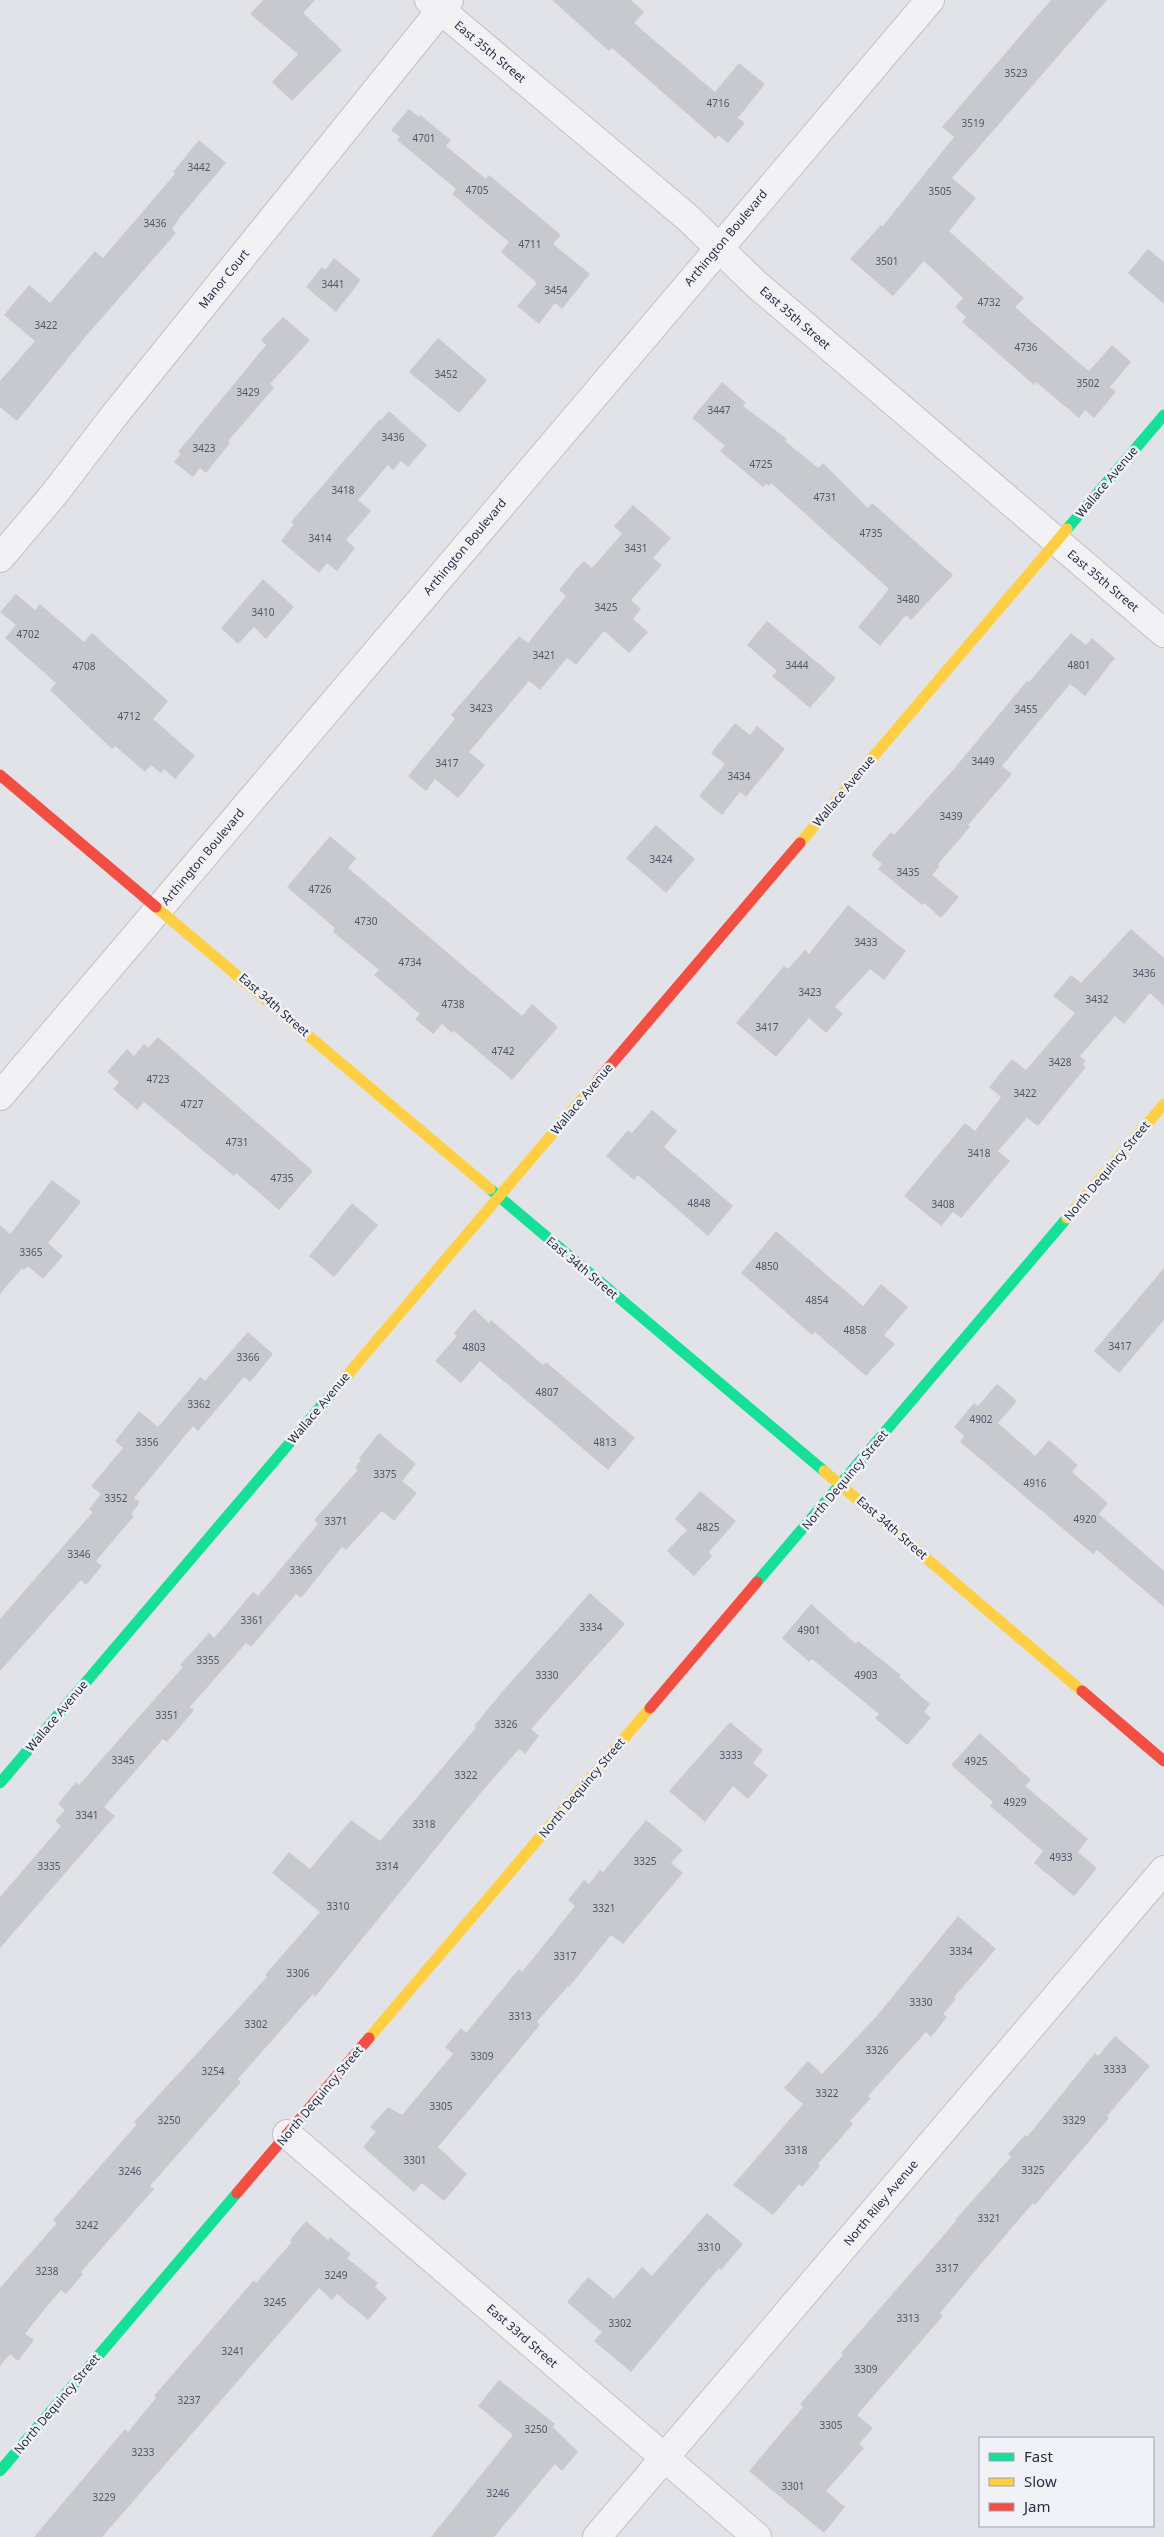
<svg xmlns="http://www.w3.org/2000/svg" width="1164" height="2537" viewBox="0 0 1164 2537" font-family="'Noto Sans',sans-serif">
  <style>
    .building { fill: #c8c9cf }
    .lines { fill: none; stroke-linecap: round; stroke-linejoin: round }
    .street-casing { stroke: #c0c1c6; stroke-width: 30 }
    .street { stroke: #f2f2f4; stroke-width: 28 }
    .fast { stroke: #16e098; stroke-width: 11 }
    .slow { stroke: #ffcf43; stroke-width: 11 }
    .jam { stroke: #f24e42; stroke-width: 11 }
    .labels { text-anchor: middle; stroke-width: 5; stroke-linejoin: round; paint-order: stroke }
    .number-label { font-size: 10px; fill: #525667 }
    .street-label { font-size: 12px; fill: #282d42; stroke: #f0f2f7 }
  </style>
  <rect width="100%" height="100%" fill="#e2e3e8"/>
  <g class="building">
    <path d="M263 0H315L303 13 342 50 292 101 272 82 298 54 250 14Z"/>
    <path d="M552 0H631L644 12 634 23 715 92 739 63 765 84 738 118 745 123 728 143 718 135 716 139 612 48 609 51Z"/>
    <path d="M1051 0H1107L952 178 976 198 949 231 1024 298 1015 307 1079 363 1089 371 1112 345 1131 362 1110 387 1116 392 1094 418 1085 410 1079 418 1036 382 1034 385 962 322 966 317 955 307 963 298 924 261 893 296 850 259 881 225 882 227 954 137 942 127Z"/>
    <path d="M409 109 419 117 420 115 451 140 446 146 486 179 489 175 561 235 553 244 590 274 562 309 555 303 539 324 517 306 537 283 501 252 509 242 452 194 456 189 397 140 400 137 391 130Z"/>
    <path d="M199 140 226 163 180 217 172 229 176 233 87 335 17 421 0 407V381L35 341 4 315 29 285 50 303 95 251 103 258 175 174 173 172Z"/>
    <path d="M1148 249 1164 262V304L1128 273Z"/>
    <path d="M334 258 361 280 336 312 306 287 322 267 325 270Z"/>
    <path d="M283 317 310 340 270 384 274 388 228 441 230 443 206 473 200 468 193 477 174 462 181 454 178 452 266 345 261 340Z"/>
    <path d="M438 338 487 380 459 413 409 372Z"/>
    <path d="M722 382 746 403 743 406 787 439 785 441 818 468 823 463 868 508 872 503 953 575 911 620 906 615 880 646 858 627 889 589 771 483 769 486 766 484 763 487 720 451 725 446 692 418Z"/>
    <path d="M389 411 427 445 408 467 401 461 393 470 388 465 358 500 371 511 346 540 355 548 337 571 327 563 319 573 281 541 294 524 291 522 380 419 381 420Z"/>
    <path d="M633 505 671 538 653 558 662 565 631 600 641 609 633 619 648 632 629 653 604 631 576 665 567 658 540 690 529 681 469 752 485 765 458 798 435 779 426 791 408 776 455 719 451 715 519 636 528 643 566 596 559 590 578 567 584 561 592 568 622 534 614 526Z"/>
    <path d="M263 579 294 607 266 639 254 627 238 644 221 628Z"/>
    <path d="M16 594 35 610 40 604 84 642 92 633 168 701 153 719 195 756 175 779 164 769 161 773 151 765 145 772 115 746 112 749 50 690 56 683 5 638 16 625 0 612Z"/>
    <path d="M767 621 836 678 810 708 772 676 777 671 747 645Z"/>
    <path d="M1071 633 1086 645 1092 638 1115 658 1085 696 1070 684 1002 766 1012 774 968 825 970 827 938 864 940 866 932 875 959 897 941 918 924 903 922 905 878 869 882 864 871 855 891 832 894 835 953 770 1027 681 1029 682Z"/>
    <path d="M735 723 750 735 757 726 785 749 746 797 740 792 722 815 699 796 725 764 711 753Z"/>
    <path d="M656 825 695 859 666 893 626 858Z"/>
    <path d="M330 836 356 858 348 868 522 1016 532 1004 558 1027 512 1080 454 1031 452 1033 442 1024 433 1034 415 1019 420 1014 374 975 379 970 333 932 335 928 287 887Z"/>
    <path d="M848 905 906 951 884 980 870 969 835 1007 843 1014 826 1033 809 1018 776 1057 736 1023 784 966 788 969 805 950 809 954Z"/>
    <path d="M1131 929 1164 958V1006L1150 993 1124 1024 1115 1016 1080 1056 1086 1061 1083 1064 1086 1067 1038 1126 1027 1118 998 1151 1010 1161 961 1218 953 1212 941 1226 904 1196 965 1123 975 1131 1001 1097 989 1087 1012 1059 1026 1070 1075 1013 1053 996 1071 975 1081 983Z"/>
    <path d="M158 1037 313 1171 279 1210 236 1173 234 1176 144 1102 137 1110 113 1089 119 1082 107 1072 127 1049 134 1056 144 1044 148 1048Z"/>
    <path d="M652 1110 677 1131 664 1147 733 1206 708 1236 638 1175 634 1180 606 1156 628 1130 632 1133Z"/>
    <path d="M52 1180 81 1202 48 1243 63 1256 43 1279 28 1266 24 1270 22 1268 0 1294V1225L10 1234Z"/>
    <path d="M352 1203 378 1225 334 1277 309 1256Z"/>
    <path d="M776 1231 863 1306 881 1284 908 1307 884 1335 895 1344 866 1376 815 1332 812 1335 741 1273Z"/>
    <path d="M1164 1268V1320L1119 1373 1094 1351Z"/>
    <path d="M474 1309 489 1323 491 1320 543 1365 546 1362 635 1438 608 1470 480 1361 461 1383 435 1361 457 1336 454 1333Z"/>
    <path d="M248 1332 273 1354 250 1382 244 1377 198 1431 193 1426 134 1498 140 1502 131 1514 134 1516 96 1561 102 1566 86 1585 81 1580 0 1671V1619L93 1512 89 1509 101 1494 91 1486 123 1448 115 1441 139 1411 158 1427 200 1377 205 1381Z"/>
    <path d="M997 1384 1017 1401 998 1423 1035 1456 1049 1440 1078 1465 1072 1472 1108 1503 1099 1514 1164 1571V1607L1097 1550 1093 1554 960 1442 964 1436 954 1427 974 1403 978 1406Z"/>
    <path d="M379 1433 416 1464 402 1481 417 1493 394 1521 382 1511 346 1550 342 1547 301 1598 296 1594 251 1647 246 1643 190 1707 194 1710 167 1742 163 1739 104 1807 115 1816 0 1948V1897L61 1826 55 1821 65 1810 58 1804 76 1782 79 1785 122 1736 183 1667 180 1665 209 1633 214 1638 253 1592 258 1596 318 1524 314 1520 358 1470 355 1468 361 1460 359 1458Z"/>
    <path d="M700 1491 736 1521 709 1552 712 1556 694 1576 667 1551 687 1530 675 1519Z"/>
    <path d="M590 1593 625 1624 531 1729 539 1736 525 1754 519 1749 479 1795 315 1997 313 1994 238 2079 241 2082 150 2186 154 2189 81 2272 83 2274 66 2294 61 2290 47 2306 25 2334 34 2340 18 2361 10 2354 0 2366V2288L57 2223 53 2220 137 2124 134 2122 267 1977 265 1975 320 1912 272 1873 289 1852 310 1869 351 1820 380 1841 476 1728 474 1726 502 1692Z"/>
    <path d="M811 1604 856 1644 858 1641 901 1675 899 1677 930 1704 924 1712 931 1718 907 1745 875 1718 879 1714 812 1659 809 1662 782 1638Z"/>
    <path d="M730 1722 763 1750 753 1763 768 1775 748 1799 733 1786 705 1822 669 1791Z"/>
    <path d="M980 1733 1031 1780 1025 1786 1088 1839 1078 1852 1097 1868 1074 1896 1034 1863 1043 1851 990 1806 993 1802 951 1765Z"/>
    <path d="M646 1820 683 1850 671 1863 683 1873 623 1944 611 1935 569 1987 568 1986 537 2022 540 2025 438 2147 467 2174 444 2201 422 2183 414 2192 363 2147 376 2132 370 2127 388 2107 402 2115 453 2054 445 2047 461 2028 466 2033 519 1969 522 1972 575 1906 568 1900 584 1880 589 1884 600 1870 603 1872Z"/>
    <path d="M958 1916 996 1949 954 1997 956 1999 943 2014 947 2017 931 2037 926 2032 868 2096 871 2098 850 2121 853 2124 818 2164 820 2166 802 2187 799 2184 773 2215 733 2185 803 2104 784 2088 808 2061 822 2074 876 2017Z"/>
    <path d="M1115 2036 1150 2066 1107 2116 1109 2118 1035 2205 1033 2203 981 2264 940 2313 943 2316 857 2415 873 2428 859 2444 864 2448 826 2491 845 2507 824 2533 749 2471 803 2407 800 2404 843 2355 841 2353 956 2221 955 2220 1011 2157 1008 2154 1025 2135 1027 2137 1095 2053 1098 2056Z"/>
    <path d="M707 2213 743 2244 721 2270 719 2268 631 2372 594 2341 602 2332 567 2302 588 2277 614 2299 642 2267 652 2276Z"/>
    <path d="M306 2221 328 2240 330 2237 351 2254 347 2258 378 2283 375 2287 387 2298 368 2320 337 2294 332 2300 319 2288 102 2537H34L125 2429 128 2432 156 2398 154 2396 254 2280 256 2283 292 2242 290 2240Z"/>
    <path d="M499 2380 555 2424 553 2427 578 2452 562 2471 555 2464 494 2537H431L513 2435 478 2406Z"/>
  </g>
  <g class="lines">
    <defs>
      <g id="street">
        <path d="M429 0 688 218 756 284 1164 633"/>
        <path d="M0 558 55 493 113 417 449 0"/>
        <path d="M0 1096 930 0"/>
        <path d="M287 2134 757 2537"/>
        <path d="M597 2537 1164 1870"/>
      </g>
    </defs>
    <use href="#street" class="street-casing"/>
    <use href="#street" class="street"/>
    <g class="fast">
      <path d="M1067 529 1164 415"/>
      <path d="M490 1189 824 1471"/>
      <path d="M757 1582 1067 1218"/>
      <path d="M0 1783 333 1392"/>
      <path d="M0 2471 237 2193"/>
    </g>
    <g class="slow">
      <path d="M800 843 1067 529"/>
      <path d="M156 907 490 1189"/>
      <path d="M1067 1218 1164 1104"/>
      <path d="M333 1392 598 1080"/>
      <path d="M824 1471 1082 1691"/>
      <path d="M369 2038 650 1708"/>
    </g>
    <g class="jam">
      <path d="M0 775 156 907"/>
      <path d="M598 1080 800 843"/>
      <path d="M1082 1691 1164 1761"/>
      <path d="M650 1708 757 1582"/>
      <path d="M237 2193 369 2038"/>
    </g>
  </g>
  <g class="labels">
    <g class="number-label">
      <text x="1016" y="77">3523</text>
      <text x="718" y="107">4716</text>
      <text x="973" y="127">3519</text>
      <text x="424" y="142">4701</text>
      <text x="199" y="171">3442</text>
      <text x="477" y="194">4705</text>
      <text x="940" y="195">3505</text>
      <text x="155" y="227">3436</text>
      <text x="530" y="248">4711</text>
      <text x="887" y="265">3501</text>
      <text x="333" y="288">3441</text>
      <text x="556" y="294">3454</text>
      <text x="989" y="306">4732</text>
      <text x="46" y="329">3422</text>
      <text x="1026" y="351">4736</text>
      <text x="446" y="378">3452</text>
      <text x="1088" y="387">3502</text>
      <text x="248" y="396">3429</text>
      <text x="719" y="414">3447</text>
      <text x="393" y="441">3436</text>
      <text x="204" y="452">3423</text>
      <text x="761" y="468">4725</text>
      <text x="343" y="494">3418</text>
      <text x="825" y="501">4731</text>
      <text x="871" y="537">4735</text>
      <text x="320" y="542">3414</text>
      <text x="636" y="552">3431</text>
      <text x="908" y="603">3480</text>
      <text x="606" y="611">3425</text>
      <text x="263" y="616">3410</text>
      <text x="28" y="638">4702</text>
      <text x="544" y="659">3421</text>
      <text x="797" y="669">3444</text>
      <text x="1079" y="669">4801</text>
      <text x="84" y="670">4708</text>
      <text x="481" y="712">3423</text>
      <text x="1026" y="713">3455</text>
      <text x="129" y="720">4712</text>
      <text x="983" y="765">3449</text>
      <text x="447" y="767">3417</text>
      <text x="739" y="780">3434</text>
      <text x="951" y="820">3439</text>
      <text x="661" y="863">3424</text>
      <text x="908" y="876">3435</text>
      <text x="320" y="893">4726</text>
      <text x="366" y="925">4730</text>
      <text x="866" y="946">3433</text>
      <text x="410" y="966">4734</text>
      <text x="1144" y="977">3436</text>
      <text x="810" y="996">3423</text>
      <text x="1097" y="1003">3432</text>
      <text x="453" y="1008">4738</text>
      <text x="767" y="1031">3417</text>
      <text x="503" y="1055">4742</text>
      <text x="1060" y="1066">3428</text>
      <text x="158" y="1083">4723</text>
      <text x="1025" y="1097">3422</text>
      <text x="192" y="1108">4727</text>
      <text x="237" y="1146">4731</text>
      <text x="979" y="1157">3418</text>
      <text x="282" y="1182">4735</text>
      <text x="699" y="1207">4848</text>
      <text x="943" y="1208">3408</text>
      <text x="31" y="1256">3365</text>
      <text x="767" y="1270">4850</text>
      <text x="817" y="1304">4854</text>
      <text x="855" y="1334">4858</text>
      <text x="1120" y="1350">3417</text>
      <text x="474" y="1351">4803</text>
      <text x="248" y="1361">3366</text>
      <text x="547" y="1396">4807</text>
      <text x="199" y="1408">3362</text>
      <text x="981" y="1423">4902</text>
      <text x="147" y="1446">3356</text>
      <text x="605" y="1446">4813</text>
      <text x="385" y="1478">3375</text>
      <text x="1035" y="1487">4916</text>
      <text x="116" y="1502">3352</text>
      <text x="1085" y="1523">4920</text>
      <text x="336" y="1525">3371</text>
      <text x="708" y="1531">4825</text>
      <text x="79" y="1558">3346</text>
      <text x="301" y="1574">3365</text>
      <text x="252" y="1624">3361</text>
      <text x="591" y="1631">3334</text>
      <text x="809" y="1634">4901</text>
      <text x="208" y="1664">3355</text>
      <text x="547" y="1679">3330</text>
      <text x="866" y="1679">4903</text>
      <text x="167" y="1719">3351</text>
      <text x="506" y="1728">3326</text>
      <text x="731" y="1759">3333</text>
      <text x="123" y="1764">3345</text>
      <text x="976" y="1765">4925</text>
      <text x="466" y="1779">3322</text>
      <text x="1015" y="1806">4929</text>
      <text x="87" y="1819">3341</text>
      <text x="424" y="1828">3318</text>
      <text x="1061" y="1861">4933</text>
      <text x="645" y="1865">3325</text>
      <text x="49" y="1870">3335</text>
      <text x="387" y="1870">3314</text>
      <text x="338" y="1910">3310</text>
      <text x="604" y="1912">3321</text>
      <text x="961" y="1955">3334</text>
      <text x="565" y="1960">3317</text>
      <text x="298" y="1977">3306</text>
      <text x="921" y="2006">3330</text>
      <text x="520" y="2020">3313</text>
      <text x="256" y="2028">3302</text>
      <text x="877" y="2054">3326</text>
      <text x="482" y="2060">3309</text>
      <text x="1115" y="2073">3333</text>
      <text x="213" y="2075">3254</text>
      <text x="827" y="2097">3322</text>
      <text x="441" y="2110">3305</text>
      <text x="169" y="2124">3250</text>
      <text x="1074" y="2124">3329</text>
      <text x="796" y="2154">3318</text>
      <text x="415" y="2164">3301</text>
      <text x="1033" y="2174">3325</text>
      <text x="130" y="2175">3246</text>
      <text x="989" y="2222">3321</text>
      <text x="87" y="2229">3242</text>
      <text x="709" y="2251">3310</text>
      <text x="947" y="2272">3317</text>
      <text x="47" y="2275">3238</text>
      <text x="336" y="2279">3249</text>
      <text x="275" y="2306">3245</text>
      <text x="908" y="2322">3313</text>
      <text x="620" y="2327">3302</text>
      <text x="233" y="2355">3241</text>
      <text x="866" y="2373">3309</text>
      <text x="189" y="2404">3237</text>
      <text x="831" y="2429">3305</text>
      <text x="536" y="2433">3250</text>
      <text x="143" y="2456">3233</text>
      <text x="793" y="2490">3301</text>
      <text x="498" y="2497">3246</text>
      <text x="104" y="2501">3229</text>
    </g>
    <g class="street-label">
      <text transform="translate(490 52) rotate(40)" y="4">East 35th Street</text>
      <text transform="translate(726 238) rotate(-50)" y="4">Arthington Boulevard</text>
      <text transform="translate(224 279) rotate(-51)" y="4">Manor Court</text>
      <text transform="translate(795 318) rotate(41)" y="4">East 35th Street</text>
      <text transform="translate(1107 482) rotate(-50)" y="4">Wallace Avenue</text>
      <text transform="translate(465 547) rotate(-50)" y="4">Arthington Boulevard</text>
      <text transform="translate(1103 581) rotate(40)" y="4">East 35th Street</text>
      <text transform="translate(844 791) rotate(-50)" y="4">Wallace Avenue</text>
      <text transform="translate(203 857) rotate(-50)" y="4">Arthington Boulevard</text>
      <text transform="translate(274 1005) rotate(41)" y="4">East 34th Street</text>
      <text transform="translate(582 1099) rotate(-50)" y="4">Wallace Avenue</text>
      <text transform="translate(1107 1171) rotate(-50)" y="4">North Dequincy Street</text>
      <text transform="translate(582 1268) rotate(40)" y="4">East 34th Street</text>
      <text transform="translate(319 1408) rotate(-50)" y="4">Wallace Avenue</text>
      <text transform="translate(845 1480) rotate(-50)" y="4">North Dequincy Street</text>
      <text transform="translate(892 1528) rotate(41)" y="4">East 34th Street</text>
      <text transform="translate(57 1716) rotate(-50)" y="4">Wallace Avenue</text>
      <text transform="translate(582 1788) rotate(-50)" y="4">North Dequincy Street</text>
      <text transform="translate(320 2096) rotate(-50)" y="4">North Dequincy Street</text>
      <text transform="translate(881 2203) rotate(-50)" y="4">North Riley Avenue</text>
      <text transform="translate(522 2336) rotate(41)" y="4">East 33rd Street</text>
      <text transform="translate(57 2404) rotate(-50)" y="4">North Dequincy Street</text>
    </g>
  </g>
  <rect x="979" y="2437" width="175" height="90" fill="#f0f2f7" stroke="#a0a3af"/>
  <rect x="989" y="2453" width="25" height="8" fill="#16e098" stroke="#a0a3af"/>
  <text x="1024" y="2462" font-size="15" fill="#282d42">Fast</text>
  <rect x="989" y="2478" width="25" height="8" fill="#ffcf43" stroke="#a0a3af"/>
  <text x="1024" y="2487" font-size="15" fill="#282d42">Slow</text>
  <rect x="989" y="2503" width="25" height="8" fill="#f24e42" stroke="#a0a3af"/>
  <text x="1024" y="2512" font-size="15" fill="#282d42">Jam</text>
</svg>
